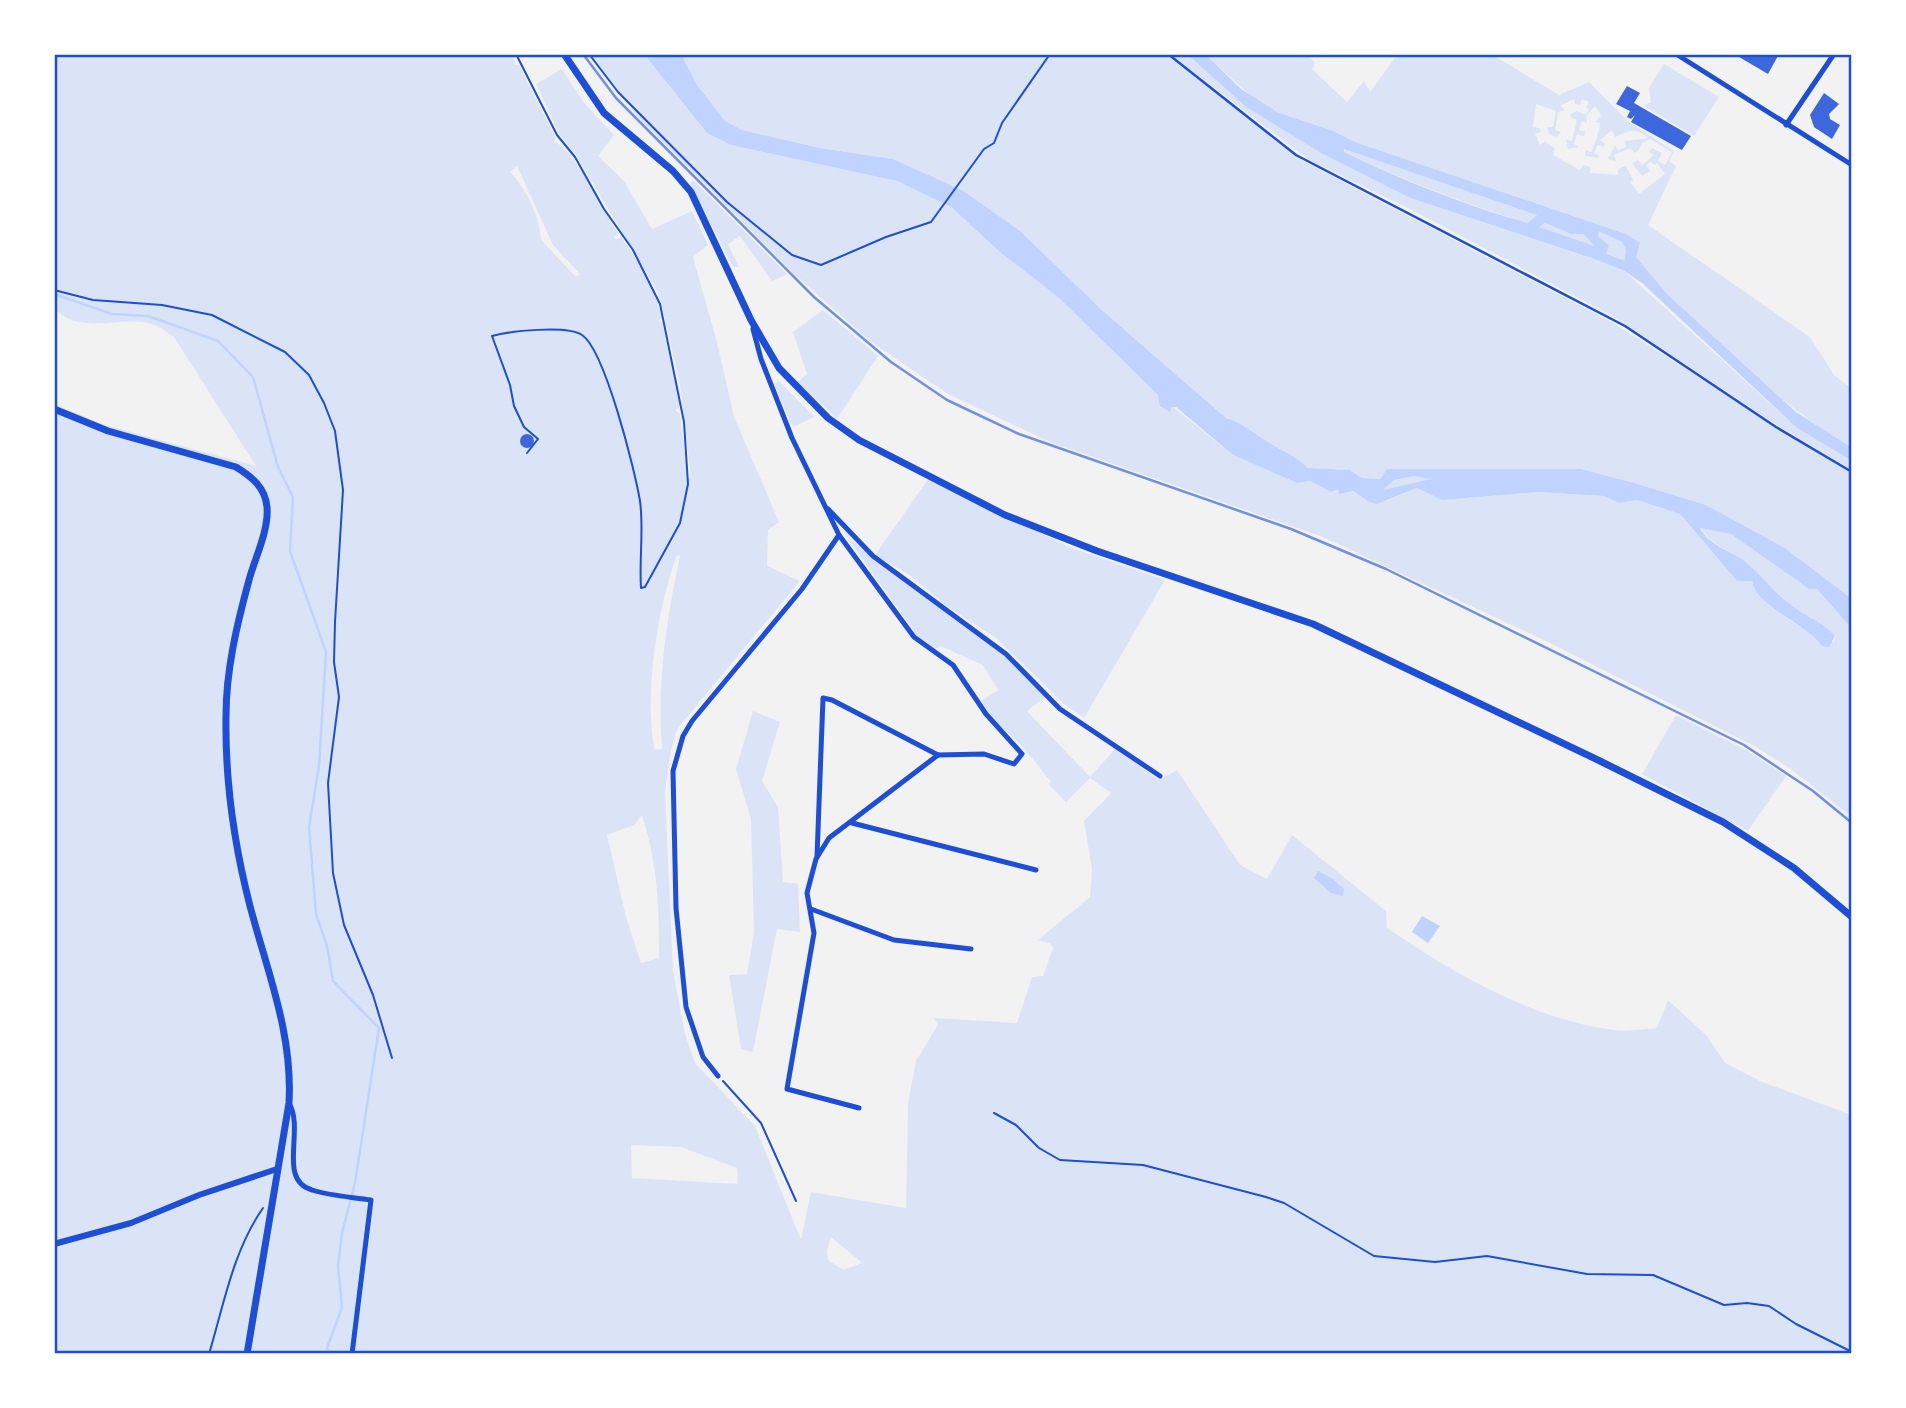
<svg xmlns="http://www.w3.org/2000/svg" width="1906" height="1408" viewBox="0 0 1906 1408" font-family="'PT Sans',sans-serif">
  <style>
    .green { fill: #dbe4f7; fill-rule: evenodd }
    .water { fill: #bfd3fe; fill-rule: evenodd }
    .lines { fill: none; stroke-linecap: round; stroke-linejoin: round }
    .stream { stroke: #bfd3fe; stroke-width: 2.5 }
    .canal { stroke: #bfd3fe; stroke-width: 9 }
    .building { fill: #3d67dc }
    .path { stroke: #1d4ed8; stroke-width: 2 }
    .service { stroke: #1d4ed8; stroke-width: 2.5 }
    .minor { stroke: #1d4ed8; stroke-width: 5 }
    .tertiary { stroke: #1d4ed8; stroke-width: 6 }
    .secondary { stroke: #1d4ed8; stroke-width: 7 }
    .rail { stroke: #7290e2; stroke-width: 2.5 }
    .neatline { fill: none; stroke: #1d4ed8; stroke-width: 2.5 }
  </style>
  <rect width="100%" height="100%" fill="#f2f2f2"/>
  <g class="green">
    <path d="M54 54H513L515 65H519L556 138 554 142C573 146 605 213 618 233L614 237 617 240 621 237C639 262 655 288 662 318L658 321 662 322 680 407 675 410 680 414 688 479 691 477 680 384 659 294 576 155 559 134 536 84 562 69 584 103 614 135 598 156 624 181 652 229 692 211 708 245 693 257 717 342 734 417 779 522 768 530 767 566 800 581 677 729 671 750 665 791 673 971 685 1034 695 1063 755 1126 801 1240 811 1192 906 1208 908 1103 916 1061 938 1025 934 1018 1017 1023 1032 977 1043 976 1053 948 1051 944 1038 940 1090 897 1092 869 1084 821 1111 793 1090 778 1066 802 1049 785 1051 782 1023 747 996 722 981 701 998 690 983 665 940 646 935 649 918 637 842 530 861 549 998 650 1045 697 1027 711 1090 777 1115 749 1159 780 1177 770 1240 865 1267 879 1292 835 1386 911 1387 928C1455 974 1531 1019 1614 1030 1628 1032 1644 1029 1657 1028L1668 1000 1707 1036 1725 1063 1762 1082 1852 1115V1354H54V404L105 425 256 466 174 337C168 333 161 327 155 325 124 313 81 338 54 308ZM517 166 553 245 580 274 576 277 541 240C540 217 526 188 510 172ZM677 555 680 556C666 619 657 684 662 749L655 750C643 696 658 606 677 555ZM642 815C658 866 659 906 659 958L641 963 626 917 607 835 634 825ZM631 1145 681 1147 737 1168 738 1184 632 1178ZM831 1237 861 1262 862 1263 843 1270 828 1260 827 1250Z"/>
    <path d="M587 54H648V59L707 133 731 145 897 181 951 207 1001 253 1058 297 1158 395 1233 455 1297 483 1310 481 1331 492 1352 491 1369 502 1389 500 1417 488 1442 500 1538 492 1604 496 1619 503 1637 500 1680 514 1737 581H1752C1755 602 1798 624 1816 637L1818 641 1834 642 1835 637C1823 622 1806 616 1791 605 1773 592 1758 572 1742 560 1725 547 1711 545 1700 527L1731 534 1809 589H1817L1852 629V817L1788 767 1756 747 1550 643 1323 537 1050 442 948 394 871 342 792 272 640 119Z"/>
    <path d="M681 54H1165L1303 161 1613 323 1852 474V599L1785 548 1706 505 1634 483 1581 469H1387L1380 479 1362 478 1350 470 1308 468C1295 455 1280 450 1265 440 1251 431 1242 423 1226 418L1104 312 1020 231 962 190 893 159 821 148 742 130 725 121 697 85Z"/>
    <path d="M1170 54H1187L1246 107 1321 153 1332 131 1277 112 1252 97 1205 54H1307L1315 63 1312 69 1347 102 1364 81 1370 92 1398 54H1491L1559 95 1589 82 1629 122 1674 151 1669 161 1676 166 1648 225 1810 337 1834 375 1852 389V448C1784 408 1727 351 1670 297 1654 282 1645 262 1626 251L1623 270 1797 428 1852 461V470L1778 426 1614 317 1412 210 1309 160ZM1574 99 1575 104 1580 105 1582 99 1589 102 1586 107 1589 110 1585 115 1577 111 1571 114 1570 117 1577 120 1572 141 1566 139 1568 149 1579 147 1574 144 1577 134 1584 136 1585 132 1579 130 1582 121 1587 123 1586 116 1595 106 1601 116 1595 122 1600 123C1599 133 1595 143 1591 152L1585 150V156L1598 158 1600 156 1594 153 1598 145 1603 147 1605 144 1600 140 1612 130 1615 137C1629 131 1635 126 1648 138L1624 141 1626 147 1618 150 1615 145 1608 159 1616 161 1614 155 1631 148 1634 153 1638 151 1642 143 1650 139 1672 152 1665 165 1658 161 1662 153 1652 148 1649 152 1654 155 1642 165 1638 160 1632 163 1642 176 1650 171 1646 165 1650 162 1655 165 1657 163 1665 174 1639 194 1630 182 1633 180 1626 166 1618 169V175L1590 173V167L1583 165 1580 170 1553 155 1555 149 1545 141 1540 145 1535 134 1541 132 1539 128 1533 127 1536 104 1556 111 1553 127H1547L1549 134 1556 137 1561 132 1555 130 1558 112 1565 110 1560 106ZM1333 131 1355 142 1626 234V250L1622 242 1598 231 1599 237 1609 245 1602 262 1410 198 1322 153Z"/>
    <path d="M1664 64 1719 97 1694 136 1644 106 1651 102 1649 88Z"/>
    <path d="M1345 149 1538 214 1528 223C1464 204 1404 180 1344 152Z"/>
    <path d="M693 180 787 274 772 281 740 236 728 244 739 267H733L690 183Z"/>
    <path d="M1545 223 1571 234H1584L1595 247 1538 227Z"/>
    <path d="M823 310 878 356 837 419 798 382 807 374 793 332Z"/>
    <path d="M779 381 814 417 793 427 774 384Z"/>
    <path d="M1414 476 1434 479 1383 490 1394 480Z"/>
    <path d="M929 478 1069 547 1165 580 1084 718 1063 703 996 638 945 605 908 574 875 555Z"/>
    <path d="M753 711 780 722 762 781 778 807 783 882 798 884 800 932 777 929 753 1052 741 1049 729 975 747 974 754 932 751 819 736 769Z"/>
    <path d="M1676 715 1746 750 1786 776 1748 831 1642 774Z"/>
  </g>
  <g class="water">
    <path d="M648 54H681L697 85 725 121 742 130 820 148 893 159 962 190 1020 231 1104 312 1226 418C1242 423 1251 431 1265 440 1280 450 1295 455 1308 468L1350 470 1362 478 1380 479 1387 469H1581L1634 483 1706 505 1785 548 1852 599V629L1817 589H1809L1731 534 1700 528C1709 545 1727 549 1743 560 1760 573 1773 592 1791 605 1807 617 1823 622 1835 636L1829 647 1822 646C1806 623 1756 607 1752 581H1737L1680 514 1637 500 1619 503 1604 496 1538 492 1442 500 1417 488 1377 504 1369 502 1353 491 1339 494 1338 490 1331 492 1310 481 1297 483 1233 455 1176 407H1171L1170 412 1160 406 1158 395 1058 297 1001 253 951 207 897 181 731 145 707 133 648 59ZM1414 476 1431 479 1383 490 1394 480Z"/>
    <path d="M1187 54H1205L1241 89 1277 112 1333 131 1355 142 1626 234 1640 243 1636 257 1668 295 1796 412 1852 448V461L1797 428 1642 283 1623 270 1626 250 1622 242 1598 231 1599 237 1609 245 1603 262 1410 198 1321 153 1246 107ZM1344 149 1537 215 1528 223C1464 205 1404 181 1344 152ZM1545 223 1571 234H1584L1594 246 1539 227Z"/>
    <path d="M1318 871 1333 879 1344 889 1343 896 1331 893 1314 878Z"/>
    <path d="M1422 916 1440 926 1428 943 1412 932Z"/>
  </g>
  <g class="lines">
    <path class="stream" d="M54 294 112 314 148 316 218 341 253 377 278 467 293 497 290 551 326 652 319 766 309 827 316 914 327 946 333 981 379 1028 355 1183 342 1233 338 1266 342 1307 327 1348 329 1354"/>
    <path class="canal" d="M1594 254 1633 269"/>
  </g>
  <g class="building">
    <path d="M1734 54H1779L1768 74Z"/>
    <path d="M1627 86 1640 93 1634 103 1691 136 1682 150 1631 122 1635 115 1631 119 1627 117 1630 111 1616 104Z"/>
    <path d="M1824 93 1839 104 1829 114 1830 119 1840 125 1832 139 1814 127 1810 115Z"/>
    <circle cx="527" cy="441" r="7"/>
  </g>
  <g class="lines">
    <g class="path">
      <path d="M516 54 557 135 575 157 604 209 633 250 660 304 684 422 688 484 680 523 645 587 641 588C639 559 644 530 640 501 635 471 605 350 582 335 567 325 510 331 492 336L510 385 514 406 524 427 538 439 527 453"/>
      <path d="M589 54 618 92 727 202 792 255 821 265 886 237 931 222 984 149 994 143 1002 123 1050 54"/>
      <path d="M54 290 93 300 162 305 212 315 285 352 309 375 324 403 335 431 343 490 335 622 334 662 339 697 328 783 333 873 344 925 373 995 392 1058"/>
      <path d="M723 1081 761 1123 796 1201"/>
      <path d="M994 1113 1016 1125 1039 1148 1060 1160 1143 1165 1266 1197 1284 1203 1374 1256 1435 1262 1487 1256 1587 1274 1653 1275 1724 1305 1747 1303 1769 1306 1796 1324 1852 1352"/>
      <path d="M209 1354C224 1304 233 1251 263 1208"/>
    </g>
    <path class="service" d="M1168 54 1296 155 1625 326 1776 427 1852 472"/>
    <g class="minor">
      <path d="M1676 54 1852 165"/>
      <path d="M1786 125 1834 54"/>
      <path d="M753 329 761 359 792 438 839 535 914 637 953 665 986 714 1022 754 1014 764 984 754 938 755 829 838 816 859 807 893 814 933 787 1089 859 1108"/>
      <path d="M828 509 873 556 1006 654 1060 709 1160 776"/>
      <path d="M852 823 1036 870"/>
      <path d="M817 857 823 698 832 700 938 755"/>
      <path d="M811 909 894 940 971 949"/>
      <path d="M718 1076 703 1057 686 1007 676 908 673 771 683 736 692 721 802 589 839 535"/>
      <path d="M289 1103C305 1130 277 1180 312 1190 330 1196 352 1197 371 1200L352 1354"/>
    </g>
    <path class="tertiary" d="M54 1244 131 1223 199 1195 277 1169"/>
    <g class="secondary">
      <path d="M564 54 604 113 673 171 691 192 751 320 779 368 828 418 859 440 1005 515 1097 551 1313 624 1600 761 1723 822 1794 868 1852 917"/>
      <path d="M54 409 108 431 236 467C252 477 265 487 267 507 269 530 255 558 249 580 237 624 226 670 226 716 225 779 234 844 250 906 267 971 293 1033 289 1103L247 1354"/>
    </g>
    <path class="rail" d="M583 54 616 98 814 297 891 362 947 400 1019 434 1291 529 1386 569 1744 745 1813 791 1852 823"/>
  </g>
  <rect width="1906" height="1408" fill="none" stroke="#ffffff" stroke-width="112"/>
  <rect x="56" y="56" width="1794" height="1296" class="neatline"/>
</svg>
